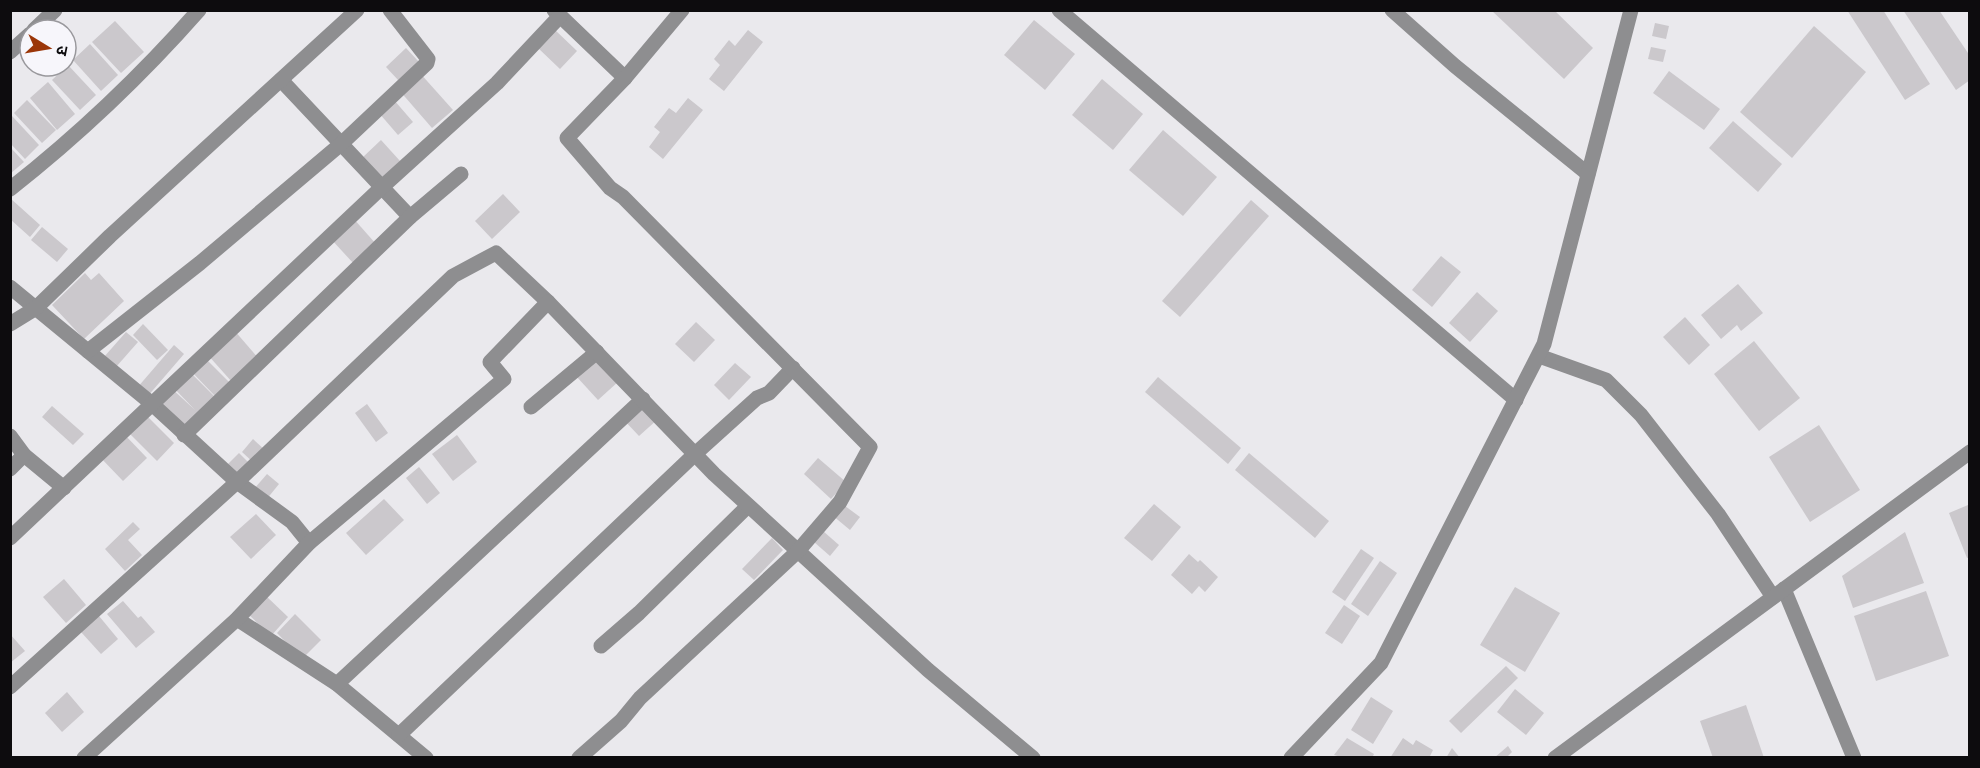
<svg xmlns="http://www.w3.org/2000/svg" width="1980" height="768" viewBox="0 0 1980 768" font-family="Manrope,'Noto Sans Devanagari',sans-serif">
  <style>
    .building { fill: #cbc8cc }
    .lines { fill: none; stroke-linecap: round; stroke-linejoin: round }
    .minor { stroke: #8e8e90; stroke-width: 15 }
  </style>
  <rect width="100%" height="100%" fill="#eae9ed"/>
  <g class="building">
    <path d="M1491 10H1554L1593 48 1564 79Z"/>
    <path d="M1847 10H1883L1930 84 1905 100Z"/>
    <path d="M1903 10H1939L1970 56V80L1956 90Z"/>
    <path d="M1034 20 1075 54 1045 90 1004 55Z"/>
    <path d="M115 21 144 52 121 73 92 42Z"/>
    <path d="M1655 23 1669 26 1666 39 1652 36Z"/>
    <path d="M1814 26 1866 72 1792 158 1740 112Z"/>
    <path d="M554 29 577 51 560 69 537 47Z"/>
    <path d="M748 30 763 42 724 91 709 79 720 65 714 59 729 40 735 46Z"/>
    <path d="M90 44 118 75 101 91 73 60Z"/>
    <path d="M1651 47 1666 50 1663 62 1648 59Z"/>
    <path d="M406 48 419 62 399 81 386 67Z"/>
    <path d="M68 65 96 95 80 110 52 80Z"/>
    <path d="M1669 71 1720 109 1704 130 1653 93Z"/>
    <path d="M419 72 453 110 432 128 399 90Z"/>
    <path d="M1102 79 1143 114 1113 150 1072 115Z"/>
    <path d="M48 82 75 114 57 130 30 98Z"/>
    <path d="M688 98 703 110 663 159 649 147 660 132 654 127 669 108 676 113Z"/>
    <path d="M27 100 56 130 42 143 14 113Z"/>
    <path d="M394 100 413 122 398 135 379 113Z"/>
    <path d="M12 116 39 145 25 159 10 143Z"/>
    <path d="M1733 121 1782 164 1758 192 1709 148Z"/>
    <path d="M1163 130 1217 177 1183 216 1129 170Z"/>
    <path d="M381 140 400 161 381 179 362 158Z"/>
    <path d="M10 147 24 162 10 174Z"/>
    <path d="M503 194 520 212 492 239 475 221Z"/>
    <path d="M10 198 40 225 30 237 10 219Z"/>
    <path d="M1251 200 1269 216 1180 317 1162 301Z"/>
    <path d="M353 218 376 244 354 264 331 239Z"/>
    <path d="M42 227 68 249 57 262 31 240Z"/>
    <path d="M1441 256 1461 272 1432 307 1412 290Z"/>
    <path d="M85 273 91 280 99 273 124 301 84 339 52 305Z"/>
    <path d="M1738 284 1763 313 1741 331 1737 325 1721 339 1701 315Z"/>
    <path d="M1477 292 1498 311 1470 342 1449 323Z"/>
    <path d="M1685 317 1710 345 1689 365 1663 337Z"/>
    <path d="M696 322 715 340 694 362 675 344Z"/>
    <path d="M143 324 168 350 157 360 133 335Z"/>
    <path d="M234 330 259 359 232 382 207 354Z"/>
    <path d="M126 332 138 342 116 367 104 357Z"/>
    <path d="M1754 341 1800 398 1759 431 1714 374Z"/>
    <path d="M174 345 184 354 147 397 137 388Z"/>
    <path d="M204 357 229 382 215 396 190 370Z"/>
    <path d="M597 357 619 381 598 400 576 376Z"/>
    <path d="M735 363 751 377 729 400 714 385Z"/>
    <path d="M188 370 218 400 183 429 157 403 170 387 195 410 172 386Z"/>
    <path d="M1158 377 1241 448 1228 464 1145 392Z"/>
    <path d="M642 402 658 419 639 436 623 419Z"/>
    <path d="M367 404 388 433 376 442 355 413Z"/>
    <path d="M52 406 84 434 73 445 42 417Z"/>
    <path d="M145 414 174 443 157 461 128 432Z"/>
    <path d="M1819 425 1860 490 1810 522 1769 457Z"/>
    <path d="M123 433 147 458 123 481 99 456Z"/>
    <path d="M457 435 477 462 453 481 432 454Z"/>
    <path d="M253 439 266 451 255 464 242 452Z"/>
    <path d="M239 453 252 466 237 481 224 468Z"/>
    <path d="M1249 453 1329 521 1315 538 1235 470Z"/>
    <path d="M818 458 846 482 831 499 804 474Z"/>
    <path d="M419 467 440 493 427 504 406 478Z"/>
    <path d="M267 474 279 484 266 500 254 489Z"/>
    <path d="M384 499 404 520 366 555 346 533Z"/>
    <path d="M841 503 860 517 850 530 832 515Z"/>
    <path d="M1154 504 1181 527 1152 561 1124 538Z"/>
    <path d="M1968 505 1970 509V557L1967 558 1949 513Z"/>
    <path d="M256 514 276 535 251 559 230 537Z"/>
    <path d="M133 522 140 529 128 540 142 555 125 571 105 549Z"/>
    <path d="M823 531 839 545 830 556 814 542Z"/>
    <path d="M1905 532 1924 583 1853 608 1842 576Z"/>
    <path d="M772 538 783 550 754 580 742 569Z"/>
    <path d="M1361 549 1374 558 1345 601 1332 592Z"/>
    <path d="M1189 554 1198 562 1200 560 1218 577 1205 592 1199 586 1192 594 1171 575Z"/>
    <path d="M1380 561 1397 573 1368 616 1351 604Z"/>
    <path d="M64 579 86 605 66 623 43 597Z"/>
    <path d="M1515 587 1560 613 1525 672 1480 645Z"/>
    <path d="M1926 591 1949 656 1876 681 1854 616Z"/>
    <path d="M264 594 288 617 271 636 246 612Z"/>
    <path d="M123 601 138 618 141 616 155 632 136 648 107 614Z"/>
    <path d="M1344 605 1360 616 1342 644 1325 633Z"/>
    <path d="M295 614 321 640 302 659 277 633Z"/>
    <path d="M99 616 118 639 101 654 81 632Z"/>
    <path d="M10 634 25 651 10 663Z"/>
    <path d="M1506 666 1518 678 1461 733 1449 721Z"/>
    <path d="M1515 689 1544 713 1526 735 1497 712Z"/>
    <path d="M67 692 84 712 62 732 45 713Z"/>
    <path d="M1371 697 1393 711 1373 744 1351 730Z"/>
    <path d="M1746 705 1764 758H1713L1700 721Z"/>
    <path d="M1347 738 1374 754 1372 758H1345L1334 755Z"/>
    <path d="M1403 738 1413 745 1416 740 1433 750 1429 758H1390Z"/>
    <path d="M1508 746 1512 752 1506 758H1494Z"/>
    <path d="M1452 748 1460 758H1446Z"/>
  </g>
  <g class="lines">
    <g class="minor">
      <path d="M554 10 625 78"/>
      <path d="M1059 10 1516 400"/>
      <path d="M1392 10 1455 66 1588 174"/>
      <path d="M34 30 55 10"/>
      <path d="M10 52 30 34"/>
      <path d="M281 80 410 217"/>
      <path d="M10 189C80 134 140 77 199 10"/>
      <path d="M10 287 151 403 237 482 292 522 309 543"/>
      <path d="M10 324 36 308 110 236 357 10"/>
      <path d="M88 351 200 263 341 144 427 63 428 59 390 10"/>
      <path d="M1539 356 1606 380 1641 415 1718 514 1773 597"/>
      <path d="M531 407 597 352"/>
      <path d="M184 435 410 217 461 174"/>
      <path d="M10 436 24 455 64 488"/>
      <path d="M10 469 24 455"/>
      <path d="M10 538 381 188 497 83 560 16"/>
      <path d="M1784 589 1854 758"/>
      <path d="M237 619 337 684 426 758"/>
      <path d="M601 646 639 613 748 506"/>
      <path d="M337 684 643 399"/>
      <path d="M10 687 237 482 453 276 496 253 548 302"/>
      <path d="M399 735 695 454 757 398 769 393 793 368"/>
      <path d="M84 758 237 619 309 543 504 379 490 362 548 302 714 474 928 670 1033 758"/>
      <path d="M579 758 621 721 640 698 798 551 840 502 870 447 623 197 610 188 567 138 625 78 682 10"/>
      <path d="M1291 758 1381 663 1544 344 1631 10"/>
      <path d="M1555 758 1970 452"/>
    </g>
  </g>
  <rect width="1980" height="768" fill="none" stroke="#0d0c0e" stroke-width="24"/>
  <g transform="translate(48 48) rotate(101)"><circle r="28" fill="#f7f6fb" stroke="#99989c" stroke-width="1.5"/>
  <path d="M0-4.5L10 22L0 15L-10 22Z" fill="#9b3608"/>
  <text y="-9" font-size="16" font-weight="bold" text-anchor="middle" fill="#0d0c0e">उ</text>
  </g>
</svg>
